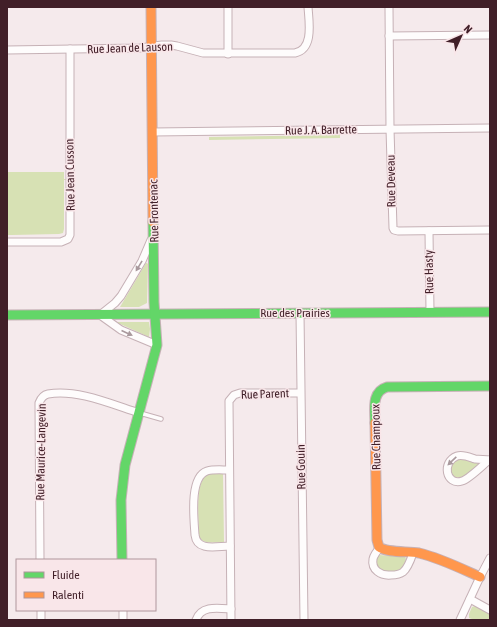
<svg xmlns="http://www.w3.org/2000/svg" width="497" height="627" viewBox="0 0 497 627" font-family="'Asap Condensed',sans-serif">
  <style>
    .green { fill: #d7e1b4 }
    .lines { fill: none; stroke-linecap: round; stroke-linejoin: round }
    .lane-casing { stroke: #c6b1b6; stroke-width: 5.5 }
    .street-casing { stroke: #c6b1b6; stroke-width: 9 }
    .fast-casing { stroke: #c6b1b6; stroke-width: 11 }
    .slow-casing { stroke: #c6b1b6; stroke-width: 11 }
    .lane { stroke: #fefcfc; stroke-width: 3.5 }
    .street { stroke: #fefcfc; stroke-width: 7 }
    .fast { stroke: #63d668; stroke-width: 9 }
    .slow { stroke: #ff974d; stroke-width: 9 }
    .oneway { fill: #a9999d }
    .labels { text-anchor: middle; stroke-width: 3; stroke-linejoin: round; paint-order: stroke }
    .street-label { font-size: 12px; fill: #411f28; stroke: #f9e6e9 }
  </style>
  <rect width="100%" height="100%" fill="#f5eaec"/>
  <g class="green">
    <path d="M340 135V138L209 140V137Z"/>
    <path d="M7 172H64V179H70L64 180V229L63 233 59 234 12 235V242V235H7Z"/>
    <path d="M146 263H147L148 264 147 303 139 307H120Z"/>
    <path d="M118 322H149L150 329 149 337 118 323Z"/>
    <path d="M461 459 477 462 479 464 464 476C448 483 445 462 461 459Z"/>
    <path d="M209 474H223L224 542C215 542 204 545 199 537 199 524 195 487 204 478 205 476 207 475 209 474Z"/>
    <path d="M379 555 405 557 406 559C405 563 403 568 400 570 397 572 393 572 390 572 379 571 373 565 379 555Z"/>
    <path d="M475 606 490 613V620H475L469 618V614L472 607Z"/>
  </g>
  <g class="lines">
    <defs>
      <path id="lane" d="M140 413 161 419"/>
      <g id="street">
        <path d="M389 7 390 129 393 228 394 230 398 231 490 230"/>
        <path d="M389 36 490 35"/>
        <path d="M7 50 140 48 162 45H171L177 46 203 53H295C314 49 309 22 308 7"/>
        <path d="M228 54V7"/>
        <path d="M153 132 490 128"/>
        <path d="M429 231 430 312"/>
        <path d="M151 240 142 261 121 296 115 303 100 315 121 330 157 345"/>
        <path d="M7 242H61L68 239 70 235V49"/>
        <path d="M300 313 304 620"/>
        <path d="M489 460C483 465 469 479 462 481 446 486 441 462 457 456 463 454 469 457 475 459 480 459 485 460 490 460"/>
        <path d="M229 470C222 470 214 469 207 471 189 477 194 519 195 535 197 552 217 546 230 546"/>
        <path d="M380 548C377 551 374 555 373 559 371 570 381 576 391 575 395 575 399 575 403 572 408 568 411 559 413 553"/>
        <path d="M40 560 39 403C41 398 43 395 48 394 77 389 111 404 139 413"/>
        <path d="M470 599 490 610"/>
        <path d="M41 610V620"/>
        <path d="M123 610V620"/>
        <path d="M196 620C201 605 218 608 231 609"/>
        <path d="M231 620 229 401 234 395 240 393H300"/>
        <path d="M460 620 480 577 490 558"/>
      </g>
      <g id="fast">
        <path d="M7 315 490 312"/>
        <path d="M375 423C375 409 371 392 387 387L490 386"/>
        <path d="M122 560 121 500 125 465 157 345 154 302 153 222"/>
      </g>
      <g id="slow">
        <path d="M151 7 153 222"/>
        <path d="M375 423 377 540 379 547C387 553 408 551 419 553 440 558 460 568 480 577"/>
      </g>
    </defs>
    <use href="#lane" class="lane-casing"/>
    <use href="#street" class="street-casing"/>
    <use href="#fast" class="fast-casing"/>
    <use href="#slow" class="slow-casing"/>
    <use href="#lane" class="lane"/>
    <use href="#street" class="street"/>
    <use href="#fast" class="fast"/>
    <use href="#slow" class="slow"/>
  </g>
  <defs><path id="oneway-solid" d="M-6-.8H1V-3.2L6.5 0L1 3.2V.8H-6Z"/></defs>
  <g class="oneway">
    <use href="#oneway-solid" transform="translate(139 266) rotate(121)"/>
    <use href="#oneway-solid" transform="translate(127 333) rotate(24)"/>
    <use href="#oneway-solid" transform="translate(452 461) rotate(136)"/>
  </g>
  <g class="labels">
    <g class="street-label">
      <text transform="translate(130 48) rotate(-2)" y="4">Rue Jean de Lauson</text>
      <text transform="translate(321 130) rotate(-1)" y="4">Rue J. A. Barrette</text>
      <text transform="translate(70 175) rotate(-91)" y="4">Rue Jean Cusson</text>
      <text transform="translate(391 181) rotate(-91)" y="4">Rue Deveau</text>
      <text transform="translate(154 211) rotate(-91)" y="4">Rue Frontenac</text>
      <text transform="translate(429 272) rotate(-91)" y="4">Rue Hasty</text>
      <text x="295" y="317">Rue des Prairies</text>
      <text transform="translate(265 394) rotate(-2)" y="4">Rue Parent</text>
      <text transform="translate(376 437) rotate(-91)" y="4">Rue Champoux</text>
      <text transform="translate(41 452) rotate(-89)" y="4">Rue Maurice-Langevin</text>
      <text transform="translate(301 467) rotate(-91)" y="4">Rue Gouin</text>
    </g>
  </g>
  <rect width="497" height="627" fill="none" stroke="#411f28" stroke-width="16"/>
  <rect x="16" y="559" width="140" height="52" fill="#f9e6e9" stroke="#af969c"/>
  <rect x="24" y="572" width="20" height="6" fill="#63d668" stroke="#af969c"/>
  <text x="52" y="579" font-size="12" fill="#411f28">Fluide</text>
  <rect x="24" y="592" width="20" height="6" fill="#ff974d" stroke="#af969c"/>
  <text x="52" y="599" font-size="12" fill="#411f28">Ralenti</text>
  <g transform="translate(461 36) rotate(45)" stroke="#f9e6e9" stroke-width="3" paint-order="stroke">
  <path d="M0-3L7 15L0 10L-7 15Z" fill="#411f28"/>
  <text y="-6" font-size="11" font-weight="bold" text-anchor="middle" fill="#411f28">N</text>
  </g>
</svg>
